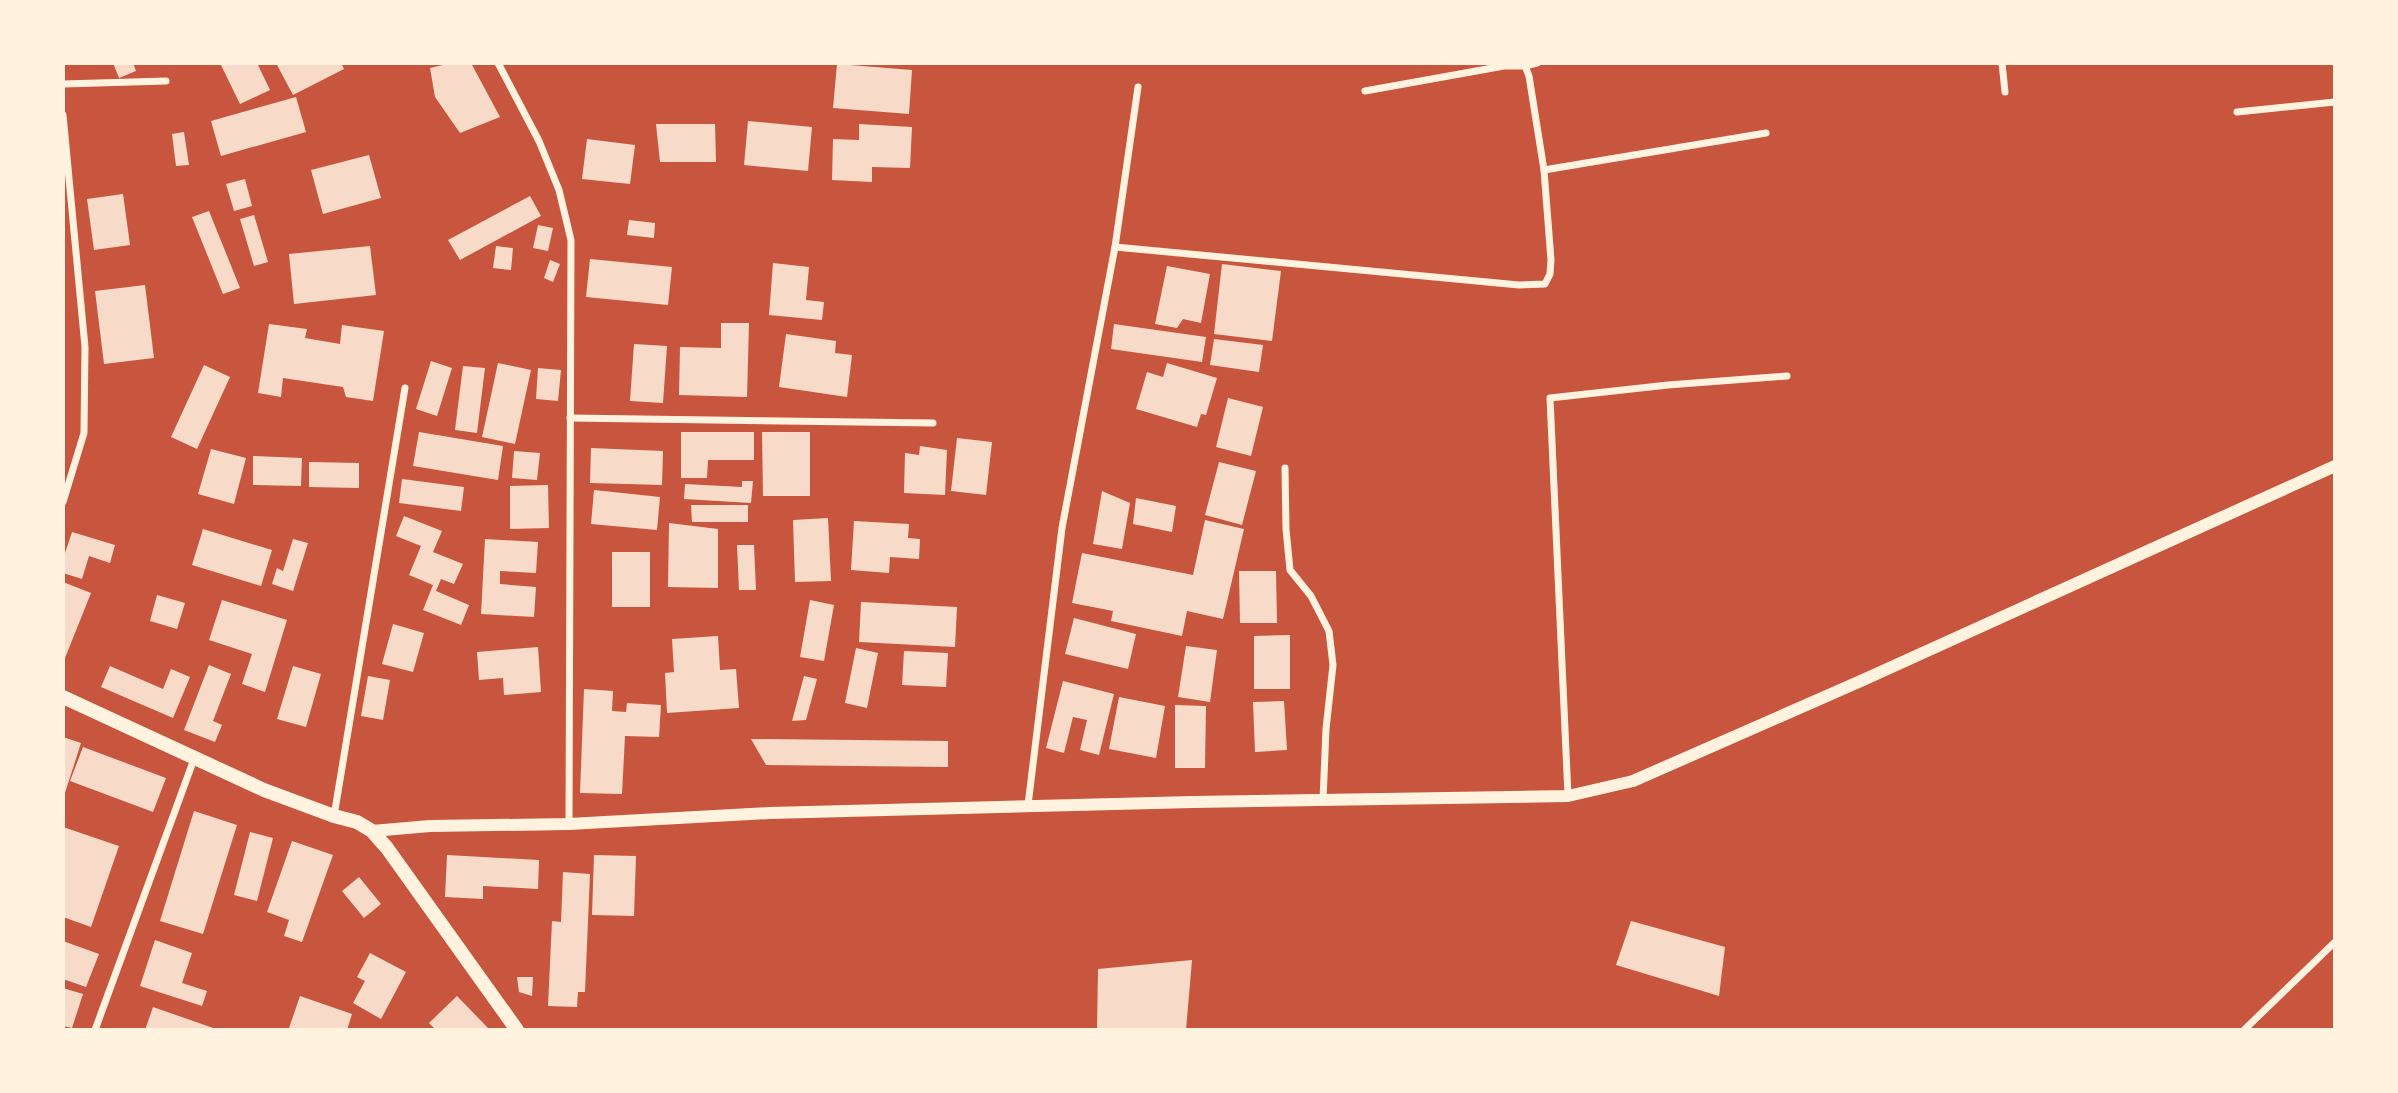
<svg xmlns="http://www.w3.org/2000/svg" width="2398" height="1093" viewBox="0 0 2398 1093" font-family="'Noto Sans',sans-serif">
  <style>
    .building { fill: #f7dbc8 }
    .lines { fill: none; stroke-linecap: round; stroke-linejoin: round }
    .minor { stroke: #fff3e0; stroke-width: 7 }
    .tertiary { stroke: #fff3e0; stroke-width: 12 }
    .secondary { stroke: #fff3e0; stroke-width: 14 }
  </style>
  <rect width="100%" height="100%" fill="#c8553d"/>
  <g class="building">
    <path d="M113 63H133L136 71 119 78Z"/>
    <path d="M220 63H257L270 90 240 104Z"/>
    <path d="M276 63H341L344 69 293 95Z"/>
    <path d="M451 63H471L500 117 460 133 435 97 430 68Z"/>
    <path d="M837 64 912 70 909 114 833 108Z"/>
    <path d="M296 97 306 132 221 156 211 121Z"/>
    <path d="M748 121 812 127 808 171 744 165Z"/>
    <path d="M656 124H715L716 162H660Z"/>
    <path d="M859 124 912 127 910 168 872 167V182L832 180 833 139 859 140Z"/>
    <path d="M184 132 189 165 176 166 172 134Z"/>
    <path d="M587 139 635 145 630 184 582 179Z"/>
    <path d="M369 155 381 198 323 214 311 170Z"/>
    <path d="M245 179 252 206 234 211 226 184Z"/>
    <path d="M123 194 130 245 94 250 87 199Z"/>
    <path d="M530 196 541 216 460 260 448 240Z"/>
    <path d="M209 211 240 288 223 294 192 217Z"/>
    <path d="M254 215 268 262 254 266 240 219Z"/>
    <path d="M629 220 655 223 654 238 627 235Z"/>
    <path d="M538 225 553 228 548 251 533 248Z"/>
    <path d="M370 246 376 295 294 304 289 254Z"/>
    <path d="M496 246 513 248 511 270 493 268Z"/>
    <path d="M590 259 672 267 668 305 586 297Z"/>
    <path d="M550 260 560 264 553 282 544 278Z"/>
    <path d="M773 263 809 267 806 300 824 302 822 320 769 315Z"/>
    <path d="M1222 264 1281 271 1272 341 1214 334Z"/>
    <path d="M1167 266 1210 274 1201 323 1183 319 1177 328 1155 324Z"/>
    <path d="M145 285 154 358 104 364 95 291Z"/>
    <path d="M721 323H749L747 397 679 395 680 347 721 348Z"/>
    <path d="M269 324 307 329 305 338 340 344 342 325 384 331 373 401 346 397 343 387 283 378 281 397 258 393Z"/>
    <path d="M1114 324 1206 337 1202 362 1111 349Z"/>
    <path d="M786 334 836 341 835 353 852 355 847 397 779 387Z"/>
    <path d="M1214 339 1263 345 1259 372 1210 365Z"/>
    <path d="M634 344 667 346 663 403 630 401Z"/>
    <path d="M431 361 452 368 437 416 416 409Z"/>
    <path d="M498 363 531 370 515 444 482 437Z"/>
    <path d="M1167 363 1217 378 1206 415 1201 414 1197 427 1136 409 1147 372 1163 377Z"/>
    <path d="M204 365 230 377 197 449 171 437Z"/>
    <path d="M463 366 485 368 477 433 455 430Z"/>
    <path d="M538 368 561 370 558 401 536 399Z"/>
    <path d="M1228 398 1263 407 1251 456 1216 447Z"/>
    <path d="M419 432 503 446 498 480 413 466Z"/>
    <path d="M681 432H754V460H708L707 478H681Z"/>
    <path d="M762 432H810V496H763Z"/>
    <path d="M957 438 992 442 986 495 951 491Z"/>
    <path d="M920 446 947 450 945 495 904 493 905 453 919 455Z"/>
    <path d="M591 448 663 451 662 485 590 483Z"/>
    <path d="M211 449 246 458 234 504 198 494Z"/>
    <path d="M514 451 540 453 537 480 512 478Z"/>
    <path d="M253 456 302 458 301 486 253 485Z"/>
    <path d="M309 462 359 463V488L309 487Z"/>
    <path d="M1219 462 1256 471 1242 525 1205 515Z"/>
    <path d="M402 479 464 487 461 511 399 503Z"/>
    <path d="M742 481H753L751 503 684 499 685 484 742 487Z"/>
    <path d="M548 485 549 528 510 529V486Z"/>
    <path d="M594 490 660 497 657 530 591 524Z"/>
    <path d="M1102 491 1130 503 1122 549 1093 544Z"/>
    <path d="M1136 498 1176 506 1172 532 1133 524Z"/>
    <path d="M691 505H748V522H692Z"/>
    <path d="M404 516 442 531 433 552 463 564 454 584 441 579 436 591 469 605 461 625 423 610 433 585 409 575 421 546 396 536Z"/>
    <path d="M828 518 831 581 795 582 793 520Z"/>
    <path d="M1205 520 1244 529 1223 619 1187 611 1182 636 1111 621 1113 611 1072 603 1082 553 1193 575Z"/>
    <path d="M854 521 909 524 908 538 920 539 919 559 890 557 889 573 851 570Z"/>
    <path d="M669 523 718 529V588L668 587Z"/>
    <path d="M203 529 272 550 261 586 192 565Z"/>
    <path d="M72 532 115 545 110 563 89 556 82 579 63 573V559Z"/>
    <path d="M293 539 308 543 293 591 272 584 277 568 283 571Z"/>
    <path d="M485 539 538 542 536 573 500 571V584L536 587 534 617 481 614Z"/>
    <path d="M737 545H754L756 590H739Z"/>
    <rect x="612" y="552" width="38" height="55"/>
    <path d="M1239 571H1276L1277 623H1240Z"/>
    <path d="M63 582 91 593 63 663Z"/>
    <path d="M157 595 185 603 177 629 150 621Z"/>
    <path d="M222 600 287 620 265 692 242 684 252 654 209 640Z"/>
    <path d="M810 600 834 605 824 661 800 657Z"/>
    <path d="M861 602 957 607 955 647 859 642Z"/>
    <path d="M1074 618 1136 634 1128 669 1065 654Z"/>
    <path d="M393 624 424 633 413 672 382 664Z"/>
    <path d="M1290 635V689H1254V636Z"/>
    <path d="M718 636 720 670 736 669 739 708 667 713 665 673 674 672 672 639Z"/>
    <path d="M1186 646 1217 650 1210 702 1178 697Z"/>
    <path d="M538 647 541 692 504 695 503 678 479 680 477 652Z"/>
    <path d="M856 648 878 653 867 708 845 703Z"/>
    <path d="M904 651 948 653 946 687 902 685Z"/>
    <path d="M209 665 231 674 213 721 222 725 215 742 184 730Z"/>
    <path d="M110 666 163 689 171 669 190 677 173 718 101 687Z"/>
    <path d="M293 666 321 674 306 727 277 719Z"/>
    <path d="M368 676 390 680 383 720 361 716Z"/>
    <path d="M804 676 817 679 806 720 792 721Z"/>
    <path d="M1063 681 1114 694 1099 755 1080 750 1087 720 1073 717 1064 753 1046 748Z"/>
    <path d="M584 689 613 691 612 711 626 712 627 703 661 705 659 737 625 736 622 794 580 793Z"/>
    <path d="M1119 697 1165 706 1156 758 1109 749Z"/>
    <path d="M1284 701 1287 750 1255 752 1253 702Z"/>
    <path d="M1175 705 1206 706 1205 768H1175Z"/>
    <path d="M63 737 81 743 64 796H63Z"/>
    <path d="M751 739 948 741V767L766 765Z"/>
    <path d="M83 747 166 778 153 812 70 781Z"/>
    <path d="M194 811 237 825 203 934 160 921Z"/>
    <path d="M63 827 119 846 91 927 63 917Z"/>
    <path d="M250 832 273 838 257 901 234 895Z"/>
    <path d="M292 841 333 855 302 942 284 936 289 920 267 912Z"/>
    <path d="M447 855 539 860 538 889 483 886V899L445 897Z"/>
    <path d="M594 855 636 856 634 916 592 915Z"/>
    <path d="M563 872 590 874 585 992H578L577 1007 548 1006 552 921 561 922Z"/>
    <path d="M359 877 381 904 364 918 342 891Z"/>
    <path d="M1631 921 1725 947 1719 996 1616 965Z"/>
    <path d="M155 940 192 953 182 983 207 991 202 1006 140 986Z"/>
    <path d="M63 941 99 954 86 987 63 979Z"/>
    <path d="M370 953 406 972 381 1019 353 1003 365 981 357 977Z"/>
    <path d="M1192 960 1186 1030H1097L1098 969Z"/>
    <path d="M517 977H533L532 996 519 992Z"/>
    <path d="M63 988 83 994 72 1028 63 1026Z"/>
    <path d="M300 996 352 1014 347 1030 289 1028Z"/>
    <path d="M457 996 490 1030H436L429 1023Z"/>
    <path d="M153 1007 219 1030H145Z"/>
  </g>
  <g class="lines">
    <g class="minor">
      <path d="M498 63 539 141 559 190 571 240 569 824"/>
      <path d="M2002 63 2005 92"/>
      <path d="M1525 66 1537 63"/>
      <path d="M63 84 166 81"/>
      <path d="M2237 112 2335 102"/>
      <path d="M63 115 85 347 84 433 63 502"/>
      <path d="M1544 170 1766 133"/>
      <path d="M1115 247 1519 285 1545 284 1550 274 1551 260 1544 170 1529 76 1525 66H1504L1365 91"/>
      <path d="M570 418 933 423"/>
      <path d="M1285 468 1286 529 1290 570 1311 596 1329 631 1333 665 1326 729 1323 800"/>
      <path d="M1568 796 1550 398 1668 385 1787 376"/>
      <path d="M1028 805 1062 528 1115 247 1138 87"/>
      <path d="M334 816 405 388"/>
      <path d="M95 1030 194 759"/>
      <path d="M2244 1030 2335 942"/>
    </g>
    <path class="tertiary" d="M372 831 430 826 569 824 770 813 1193 802 1568 796 1633 781 1863 680 2335 466"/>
    <path class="secondary" d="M63 697 264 790 334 816 357 822 372 831 387 848 517 1030"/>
  </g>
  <rect width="2398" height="1093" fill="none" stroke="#fff3e0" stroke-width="130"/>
</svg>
